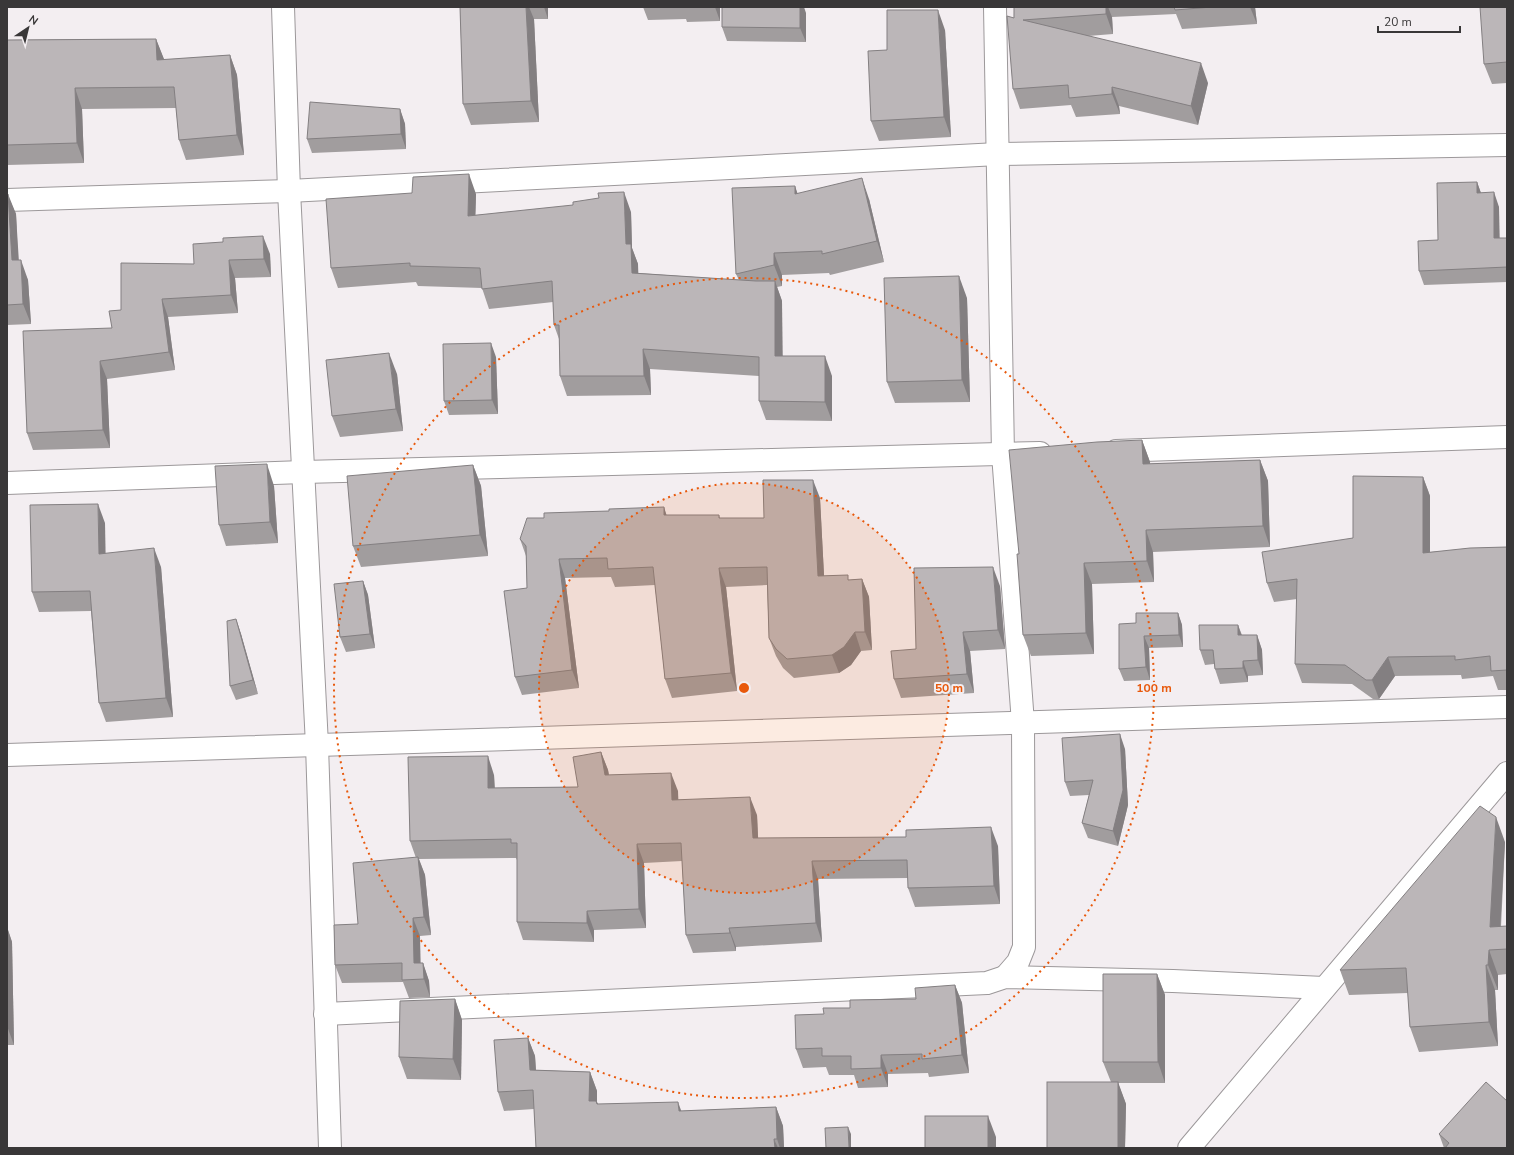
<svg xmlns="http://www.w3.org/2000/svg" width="1514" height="1155" viewBox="0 0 1514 1155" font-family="'Nunito Sans',sans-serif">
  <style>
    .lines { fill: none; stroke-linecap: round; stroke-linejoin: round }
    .street-casing { stroke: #9c989a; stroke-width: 24 }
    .street { stroke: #fff; stroke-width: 22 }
    .wall { fill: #a19d9e }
    .shaded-wall { fill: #837f81 }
    .building { fill: #bbb6b8; stroke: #837f81 }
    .ring { fill: none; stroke: #e8590c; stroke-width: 2; stroke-dasharray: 2 4 }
    .centre { fill: #e8590c; stroke: #f3eef1; stroke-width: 2 }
    .ring-label { font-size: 12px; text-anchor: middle; font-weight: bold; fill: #e8590c; stroke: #f3eef1; stroke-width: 4; stroke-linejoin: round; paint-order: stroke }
  </style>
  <rect width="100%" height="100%" fill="#f3eef1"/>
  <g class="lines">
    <defs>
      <g id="street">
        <path d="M283 7 289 191 317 745 330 1148"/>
        <path d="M995 7 1003 454 1023 723 1024 947 1018 962 1005 977"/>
        <path d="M7 200 289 191 998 154 1507 145"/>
        <path d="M1116 451 1507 437"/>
        <path d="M7 483 303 472 1040 453"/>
        <path d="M7 755 1507 707"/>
        <path d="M325 1014 987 983 1005 977 1173 981 1324 988"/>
        <path d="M1189 1148 1507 773"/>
      </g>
    </defs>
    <use href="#street" class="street-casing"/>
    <use href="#street" class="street"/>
  </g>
  <g class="wall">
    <path d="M460 7H548V19H534L539 122 471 125 463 104Z"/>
    <path d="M643 7H720V21L687 22 686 19 648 20Z"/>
    <path d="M1014 7H1255L1257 24 1182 29 1176 14 1112 17 1113 34 1088 36 1208 83 1198 125 1119 106 1120 114 1076 117 1071 105 1020 109 1013 89Z"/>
    <path d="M1507 7V83L1492 84 1484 64Z"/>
    <path d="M806 13V42L727 41 722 27Z"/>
    <path d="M945 30 951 137 879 141 871 121 887 50Z"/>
    <path d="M156 39 164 60 230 55 237 75 244 155 186 160 179 140 176 108 82 109 84 163 7 165V40Z"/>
    <path d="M400 109 405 124 406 149 312 153 307 139Z"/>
    <path d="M1477 182 1481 193 1499 207V238H1507V282L1424 285 1419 271 1438 240Z"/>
    <path d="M795 186 797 193 869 199 884 262 830 275 829 273 782 275V286L777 287 782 301V356L832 376V421L766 420 759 401V376L650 369 651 395 567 396 560 376 559 339 554 325 553 302 489 309 482 288 418 286 416 282 338 288 331 268 412 193 476 194 475 215 631 212 632 248 638 264V273L739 280 736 274Z"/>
    <path d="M7 194 16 214 18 260 28 280 31 324 7 325Z"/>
    <path d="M223 242 270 254 271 277 235 278 238 313 168 317 175 370 107 379 110 448 33 450 27 433 112 328 121 310 194 264Z"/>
    <path d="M967 298 970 402 895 403 887 382Z"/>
    <path d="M496 357 498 414 449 415 444 401Z"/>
    <path d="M397 374 403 431 340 437 332 416Z"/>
    <path d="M1142 440 1150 462V464L1260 460 1268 481 1270 547 1153 552 1154 582 1092 584 1094 654 1031 656 1023 635 1019 554Z"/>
    <path d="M473 465 481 486 488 556 361 567 353 546Z"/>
    <path d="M1423 477 1430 496V552L1507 547V690H1498L1493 676 1462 679 1461 675 1395 676 1379 699H1373L1352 684 1302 683 1295 664 1297 599 1274 602 1267 583 1353 538Z"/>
    <path d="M274 486 278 543 226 546 219 525Z"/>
    <path d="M820 498 824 576 850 580 862 579 869 597 872 650 861 651 851 665 839 673 794 678 783 668 776 656 769 638 767 585 726 587 737 691 672 698 665 679 655 585 615 587 611 577 565 578 579 688 522 695 515 677 527 588 526 556 520 539 544 518 609 511 664 507 666 515H719L720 518H764Z"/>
    <path d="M105 523V554L161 567 173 717 106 722 99 703 91 611 39 612 32 592Z"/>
    <path d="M363 581 368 595 375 648 346 652 340 637Z"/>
    <path d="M1000 586 1005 649 970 651 974 693 901 698 894 679 916 649Z"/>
    <path d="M1178 613 1182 625 1183 647 1149 648 1150 680 1124 681 1119 669 1136 623Z"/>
    <path d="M236 619 241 634 258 694 236 700 230 686Z"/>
    <path d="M1238 625 1242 635H1257L1262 650 1263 675 1248 676V682L1220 684 1215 669 1214 664 1205 665 1200 650Z"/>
    <path d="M1125 749 1128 805 1118 846 1088 838 1082 823 1089 795 1070 796 1065 782Z"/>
    <path d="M601 752 608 770 609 775 678 791V800L757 815 758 838 998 846 1000 904 915 907 908 888V878L818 879 822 942 736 947V951L693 953 686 935 682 861 644 863 646 928 594 930V942L523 940 517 922V860L516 858 419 859 425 875 431 935 420 936V963H423L429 981 430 997 409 998 403 982 342 983 335 965 358 924 416 858 410 841 494 775 495 788 578 787Z"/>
    <path d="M1505 842 1501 927 1507 926V974L1498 975V990H1495L1498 1046 1419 1052 1410 1027 1408 993 1349 995 1340 970Z"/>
    <path d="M7 927 12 942 14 1045H7Z"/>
    <path d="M1157 974 1165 995V1083H1118L1126 1104 1125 1148H1047L1111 1082 1103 1062Z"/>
    <path d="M955 985 962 1003 969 1073 929 1077 928 1073 888 1074V1087L858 1088 854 1075H829L826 1067 803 1068 796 1049 824 1014 850 1008 916 999Z"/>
    <path d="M455 999 462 1020 461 1080 407 1079 399 1057Z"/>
    <path d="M528 1038 535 1056 536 1070 590 1072 597 1091V1102L598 1104 682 1111 776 1107 783 1126 784 1148H536L534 1109 504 1111 498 1092Z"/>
    <path d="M1439 1134 1507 1148H1444Z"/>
  </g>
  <g class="shaded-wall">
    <path d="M526 7H529L534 19 539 122 531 101Z"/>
    <path d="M544 7H548V19Z"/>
    <path d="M715 7H720V21Z"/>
    <path d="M800 7H804L806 13V42L800 28Z"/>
    <path d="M1106 7H1108L1112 17 1113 34 1106 14Z"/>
    <path d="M1250 7H1255L1257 24Z"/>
    <path d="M938 10 945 30 951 137 944 117Z"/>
    <path d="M156 39 164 59V81L157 60Z"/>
    <path d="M230 55 237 75 244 155 237 135Z"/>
    <path d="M1201 63 1208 83 1198 125 1191 106Z"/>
    <path d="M1112 87 1119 106 1120 114 1112 94Z"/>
    <path d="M75 88 82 109 84 163 77 143Z"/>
    <path d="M400 109 405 124 406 149 401 134Z"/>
    <path d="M469 174 476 194 475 236 468 216Z"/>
    <path d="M862 178 869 199 884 262 877 241Z"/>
    <path d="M1477 182 1482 196 1477 193Z"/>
    <path d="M795 186 802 207 795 194Z"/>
    <path d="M624 192 631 212 632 248 638 264 639 293 632 273 626 244Z"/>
    <path d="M1494 192 1499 207 1500 252 1494 238Z"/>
    <path d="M8 194 16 214 20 280 12 260Z"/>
    <path d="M263 236 270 254 271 277 264 259Z"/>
    <path d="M774 253 782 275V286L774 265Z"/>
    <path d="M21 260 28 280 31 324 23 304Z"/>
    <path d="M229 260 235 278 238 313 231 295Z"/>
    <path d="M959 276 967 298 970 402 962 380Z"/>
    <path d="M775 281 782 301 783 376 775 356Z"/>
    <path d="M162 299 168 317 175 370 169 352Z"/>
    <path d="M491 343 496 357 498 414 492 400Z"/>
    <path d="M643 349 650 369 651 395 644 376Z"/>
    <path d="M389 353 397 374 403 431 396 409Z"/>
    <path d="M825 356 832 376V421L825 402Z"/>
    <path d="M100 361 107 379 110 448 103 430Z"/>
    <path d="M1142 440 1150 462 1151 485 1143 464Z"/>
    <path d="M1260 460 1268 481 1270 547 1263 526Z"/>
    <path d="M267 464 274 486 278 543 270 522Z"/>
    <path d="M473 465 481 486 488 556 480 535Z"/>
    <path d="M1423 477 1430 496V572L1423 553Z"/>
    <path d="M813 480 820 498 825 594 818 576Z"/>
    <path d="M98 504 105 523 106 574 99 554Z"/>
    <path d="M664 507 670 526 664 515Z"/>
    <path d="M1146 530 1153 552 1154 582 1147 561Z"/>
    <path d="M154 548 161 567 173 717 166 698Z"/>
    <path d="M559 559 565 578 579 688 572 670Z"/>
    <path d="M1084 563 1092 584 1094 654 1086 633Z"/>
    <path d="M993 567 1000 586 1005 649 998 630Z"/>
    <path d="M719 568 726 587 737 691 731 673Z"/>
    <path d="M862 579 869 597 872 650 865 632Z"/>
    <path d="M363 581 368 595 375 648 370 634Z"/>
    <path d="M1178 613 1182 625 1183 647 1179 635Z"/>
    <path d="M236 619 241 634 258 694 253 680Z"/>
    <path d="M1238 625 1243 640 1238 635Z"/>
    <path d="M855 632 861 651 851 665 839 673 832 655Z"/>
    <path d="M963 632 970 651 974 693 967 674Z"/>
    <path d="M1257 635 1262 650 1263 675 1258 660Z"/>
    <path d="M1144 636 1149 648 1150 680 1146 667Z"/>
    <path d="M1388 657 1395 676 1379 699 1372 680Z"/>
    <path d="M1243 661 1248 676V682L1243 668Z"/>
    <path d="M1120 734 1125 749 1128 805 1118 846 1113 831Z"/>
    <path d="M601 752 608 770 612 794 605 775Z"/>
    <path d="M488 756 494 775 495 807 488 788Z"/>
    <path d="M671 773 678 791 679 818 672 800Z"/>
    <path d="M750 797 757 815 759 857 753 838Z"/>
    <path d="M1496 817 1505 842 1499 949 1490 927Z"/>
    <path d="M991 827 998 846 1000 904 994 886Z"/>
    <path d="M637 844 644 863 646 928 639 909Z"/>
    <path d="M418 857 425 875 431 935 424 917Z"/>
    <path d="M812 861 818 879 822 942 816 923Z"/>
    <path d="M587 911 594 930V942L587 923Z"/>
    <path d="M413 918 420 936 421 979 414 963Z"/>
    <path d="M7 927 12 942 14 1045 7 1026Z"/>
    <path d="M729 928 736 947V951L730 933Z"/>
    <path d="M1489 950 1498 975V990L1488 965Z"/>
    <path d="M423 963 429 981 430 997 424 979Z"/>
    <path d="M1486 965 1495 990 1498 1046 1489 1022Z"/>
    <path d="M1157 974 1165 995V1083L1158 1062Z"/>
    <path d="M955 985 962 1003 969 1073 962 1055Z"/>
    <path d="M455 999 462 1020 461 1080 453 1059Z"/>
    <path d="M528 1038 535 1056 537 1089 530 1070Z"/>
    <path d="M881 1055 888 1074V1087L881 1068Z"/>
    <path d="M590 1072 597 1091V1102L603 1120 589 1101Z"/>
    <path d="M1118 1082 1126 1104 1125 1148H1118Z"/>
    <path d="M678 1102 685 1121 679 1111Z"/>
    <path d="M776 1107 783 1126 784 1148H780L777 1139Z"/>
    <path d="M988 1116 996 1137V1148H988Z"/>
    <path d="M848 1127 851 1134V1148H849Z"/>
    <path d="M774 1139 778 1148H775Z"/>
  </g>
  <g class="building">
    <path d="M460 7H526L531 101 463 104Z"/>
    <path d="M722 7H800V28L722 27Z"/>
    <path d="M1014 7H1106V14L1023 20 1201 63 1191 106 1112 87V94L1069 98 1068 85 1013 89 1007 16 1014 18Z"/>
    <path d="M1174 7H1212L1175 10Z"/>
    <path d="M1480 7H1507V62L1484 64Z"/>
    <path d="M887 10H938L944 117 871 121 868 51 887 50Z"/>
    <path d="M156 39 157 60 230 55 237 135 179 140 174 87 75 88 77 143 7 145V40Z"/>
    <path d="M310 102 400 109 401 134 307 139Z"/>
    <path d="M469 174 468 216 573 205V202L599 198 598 193 624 192 626 244H631L632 273 756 281H775V356H825V402L759 401V357L643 349 644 376H560L559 325H554L552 281 482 289 480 268 410 266V263L331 268 326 199 412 193 413 177Z"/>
    <path d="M862 178 877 241 822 254V251L774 253V265L736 274 732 188 795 186V194Z"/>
    <path d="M1477 182V193L1494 192V238H1507V267L1419 271 1418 241 1438 240 1437 183Z"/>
    <path d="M7 194H8L12 260H21L23 304 7 305Z"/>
    <path d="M263 236 264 259 229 260 231 295 162 299 169 352 100 361 103 430 27 433 23 331 112 328 109 311 121 310V263L194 264 193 244 223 242V238Z"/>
    <path d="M959 276 962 380 887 382 884 278Z"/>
    <path d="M491 343 492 400 444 401 443 344Z"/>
    <path d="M389 353 396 409 332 416 326 360Z"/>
    <path d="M1142 440 1143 464 1260 460 1263 526 1146 530 1147 561 1084 563 1086 633 1023 635 1017 554H1019L1009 450 1097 442Z"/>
    <path d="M267 464 270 522 219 525 215 466Z"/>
    <path d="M473 465 480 535 353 546 347 476Z"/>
    <path d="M1353 476 1423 477V553L1470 548 1507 547V670L1491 671 1490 656 1455 660V656L1388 657 1372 680H1366L1345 665 1295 664 1297 579 1267 583 1262 552 1353 538Z"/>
    <path d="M763 480H813L818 576 848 575V580L862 579 865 632H855L844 647 832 655 787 659 776 649 769 638 767 567 719 568 731 673 665 679 653 567 608 569 607 558 559 559 572 670 515 677 504 591 527 588 526 546 520 539 527 518H544V513L609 511V509L664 507V515H719V518H764Z"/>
    <path d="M98 504 99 554 154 548 166 698 99 703 90 591 32 592 30 505Z"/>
    <path d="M993 567 998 630 963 632 967 674 894 679 891 651 916 649 914 568Z"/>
    <path d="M363 581 370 634 340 637 334 584Z"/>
    <path d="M1136 613H1178L1179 635 1144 636 1146 667 1119 669V624L1136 623Z"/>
    <path d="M236 619 253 680 230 686 227 621Z"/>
    <path d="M1199 625H1238V635H1257L1258 660 1243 661V668L1215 669 1213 650H1200Z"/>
    <path d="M1120 734 1123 790 1113 831 1082 823 1093 780 1065 782 1062 738Z"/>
    <path d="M601 752 605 775 671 773 672 800 750 797 753 838 906 837V830L991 827 994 886 908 888 907 860 812 861 816 923 729 928 730 933 686 935 681 843 637 844 639 909 587 911V923L517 922V843H511V839L410 841 408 757 488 756V788L578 787 573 757Z"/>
    <path d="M1480 806 1496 817 1490 927 1507 926V949L1489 950 1488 965H1486L1489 1022 1410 1027 1406 968 1340 970Z"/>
    <path d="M418 857 424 917 413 918 414 963H423L424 979 402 980V963L335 965 334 925 358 924 353 863Z"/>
    <path d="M1103 974H1157L1158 1062H1103Z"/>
    <path d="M955 985 962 1055 922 1059V1054L881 1055V1068L851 1069V1056H822V1048L796 1049 795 1015 824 1014 823 1008H850V1000L916 999 915 988Z"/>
    <path d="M455 999 453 1059 399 1057 400 1001Z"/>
    <path d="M528 1038 530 1070 590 1072 589 1101H596L597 1104 678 1102 679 1111 776 1107 777 1139H774L775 1148H536L533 1090 498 1092 494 1040Z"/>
    <rect x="1047" y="1082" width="71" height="66"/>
    <path d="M1486 1082 1507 1101V1148H1445L1449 1143 1439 1134Z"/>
    <rect x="925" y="1116" width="63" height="32"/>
    <path d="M848 1127 849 1148H826L825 1128Z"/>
  </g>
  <circle cx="744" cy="688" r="205" fill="#e8590c" fill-opacity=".12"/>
  <g class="ring">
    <circle cx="744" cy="688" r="205"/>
    <circle cx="744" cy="688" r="410"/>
  </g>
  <circle cx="744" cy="688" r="6" class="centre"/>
  <g class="ring-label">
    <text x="949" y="692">50 m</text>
    <text x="1154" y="692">100 m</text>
  </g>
  <rect width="1514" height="1155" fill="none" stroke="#393738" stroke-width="16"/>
  <g transform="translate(28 28) rotate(35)" stroke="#f3eef1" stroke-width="3" paint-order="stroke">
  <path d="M0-3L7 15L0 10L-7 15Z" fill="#393738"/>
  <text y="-6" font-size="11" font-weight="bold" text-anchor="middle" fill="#393738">N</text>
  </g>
  <path d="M1378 26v6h82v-6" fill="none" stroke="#393738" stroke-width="2"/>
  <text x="1384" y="26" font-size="12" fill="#393738" stroke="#f3eef1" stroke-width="3" paint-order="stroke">20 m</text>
</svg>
